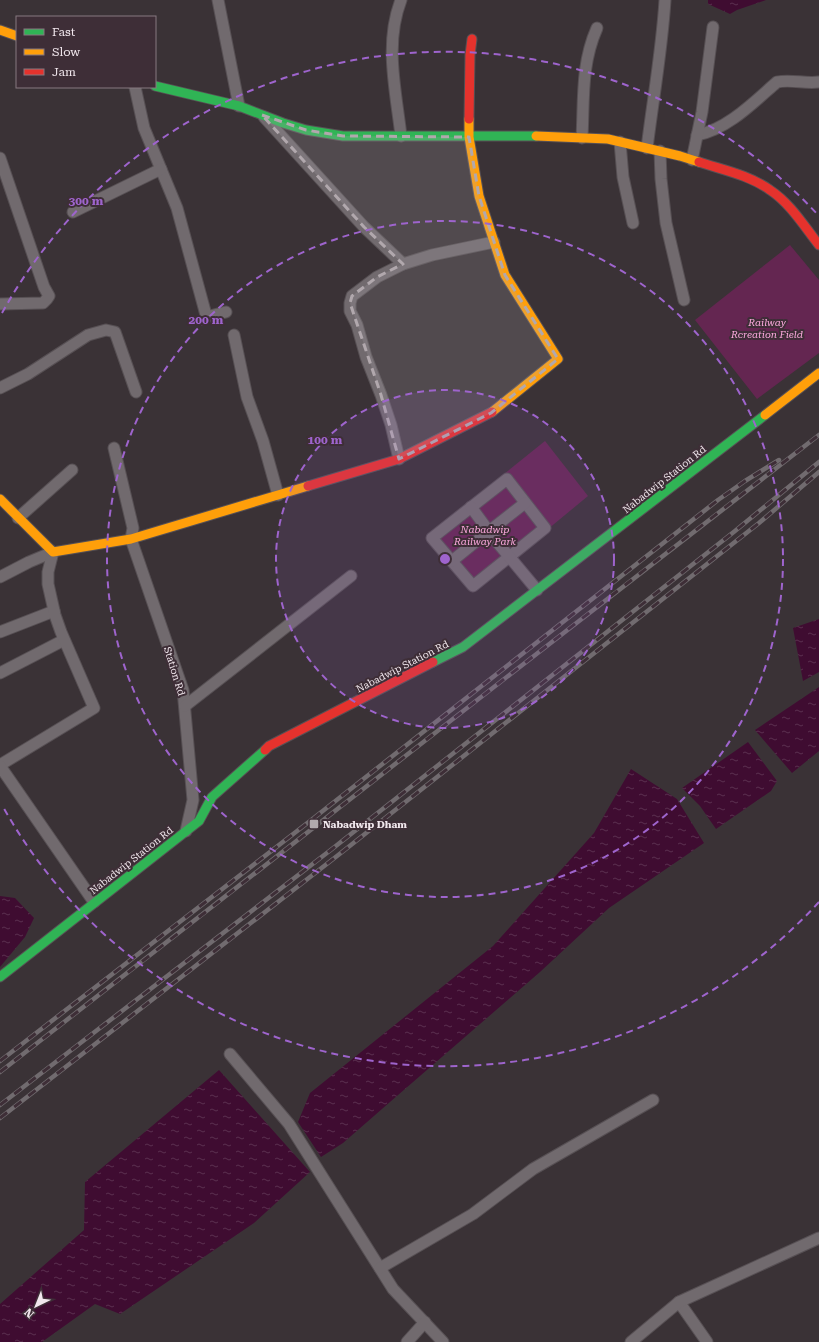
<svg xmlns="http://www.w3.org/2000/svg" width="819" height="1342" viewBox="0 0 819 1342" font-family="'Roboto Serif',serif">
  <style>
    .green { fill: #642651 }
    .water { fill: url(#water-ripples) }
    .lines { fill: none; stroke-linecap: round; stroke-linejoin: round }
    .street-casing { stroke: #575054; stroke-width: 13 }
    .fast-casing { stroke: #575054; stroke-width: 11 }
    .slow-casing { stroke: #575054; stroke-width: 11 }
    .jam-casing { stroke: #575054; stroke-width: 11 }
    .street { stroke: #716a6e; stroke-width: 11 }
    .fast { stroke: #30b455; stroke-width: 9 }
    .slow { stroke: #ff9f0a; stroke-width: 9 }
    .jam { stroke: #e5322d; stroke-width: 9 }
    .rail-casing { stroke: #716b6f; stroke-width: 4.5 }
    .rail { stroke: #3e2e37; stroke-width: 3; stroke-dasharray: 9; stroke-linecap: butt }
    .marked { fill: #b1a8ad; fill-opacity: 0.2; stroke: #b1a8ad; stroke-width: 3; stroke-dasharray: 8 5; stroke-linejoin: round }
    .ring { fill: none; stroke: #9e64cd; stroke-width: 2; stroke-dasharray: 7 5 }
    .poi-dot { fill: #b1a8ad; stroke: #3e2e37; stroke-width: 1.5 }
    .labels { text-anchor: middle; stroke-width: 4; stroke-linejoin: round; paint-order: stroke }
    .park-label { font-size: 10px; font-style: italic; fill: #feaadf; stroke: #3e2e37 }
    .street-label { font-size: 10px; fill: #f1e7ed; stroke: #3e2e37 }
    .poi-label { font-size: 10px; font-weight: bold; fill: #f1e7ed; stroke: #3e2e37; text-anchor: start }
    .centre { fill: #9e64cd; stroke: #3e2e37; stroke-width: 2 }
    .ring-label { font-size: 12px; text-anchor: middle; font-weight: bold; fill: #9e64cd; stroke: #3e2e37; stroke-width: 4; stroke-linejoin: round; paint-order: stroke }
  </style>
  <defs>
    <pattern id="water-ripples" width="26" height="14" patternUnits="userSpaceOnUse"><rect width="26" height="14" fill="#3f0c31"/><path d="M2 4q2-2 4 0t4 0M15 11q2-2 4 0t4 0" fill="none" stroke="#5b2f4f"/></pattern>
  </defs>
  <rect width="100%" height="100%" fill="#3a3236"/>
  <g class="green">
    <path d="M790 245 819 280V353L757 399 695 320Z"/>
    <path d="M545 441 588 496 473 591 427 536Z"/>
  </g>
  <g class="water">
    <path d="M708 0H766L737 10 730 14 708 4Z"/>
    <path d="M819 619V672L803 681 793 628Z"/>
    <path d="M819 687V751L792 773 755 730Z"/>
    <path d="M748 742 777 781 771 791 716 829 700 806 682 788Z"/>
    <path d="M631 769 677 799 704 843 609 908 540 972 390 1102 343 1143 321 1157 298 1122 310 1093 493 946 594 833Z"/>
    <path d="M0 896 15 898 34 918 25 937 0 967Z"/>
    <path d="M219 1070 310 1172 254 1223 120 1314 95 1304 42 1342H0V1304L84 1230 85 1182Z"/>
  </g>
  <g class="lines">
    <defs>
      <g id="street">
        <path d="M218 0 239 106"/>
        <path d="M135 87 144 128 177 208 206 315 210 316 226 312"/>
        <path d="M264 117 364 227 403 264"/>
        <path d="M697 135C727 130 755 101 777 82 791 79 805 84 819 82"/>
        <path d="M401 136C396 91 384 44 401 0"/>
        <path d="M582 138C584 99 581 64 597 28"/>
        <path d="M620 142 623 177 633 223"/>
        <path d="M647 148C653 99 662 50 665 0"/>
        <path d="M660 151 661 179 666 223 684 300"/>
        <path d="M0 158 44 287 49 296 47 299 43 303 0 304"/>
        <path d="M692 160 702 112 713 27"/>
        <path d="M73 212 161 169"/>
        <path d="M234 335 247 397 263 441 278 495"/>
        <path d="M0 388 28 374 88 335 106 330 115 332 136 392"/>
        <path d="M114 448 133 528 131 539 183 690 193 800 186 831"/>
        <path d="M399 459 391 425 381 395 366 357 357 325 350 311V303L352 296 377 277 403 264 432 255 494 242"/>
        <path d="M507 479 545 528 473 586 432 538Z"/>
        <path d="M471 507 485 526"/>
        <path d="M18 518 72 470"/>
        <path d="M493 528 525 503"/>
        <path d="M492 536 537 590"/>
        <path d="M452 561 484 535"/>
        <path d="M0 577 29 562 53 552"/>
        <path d="M0 632 54 611"/>
        <path d="M0 673 64 640"/>
        <path d="M185 706 351 576"/>
        <path d="M0 765 94 708 61 632 55 615 48 584V572L53 552"/>
        <path d="M0 766 94 902"/>
        <path d="M230 1054 289 1124 393 1289 443 1342"/>
        <path d="M380 1268 473 1214 533 1169 653 1100"/>
        <path d="M679 1302 707 1342"/>
        <path d="M407 1342 425 1322"/>
        <path d="M631 1342 679 1302 819 1238"/>
      </g>
      <g id="fast">
        <path d="M155 86 239 106 283 123 306 130 343 136H536"/>
        <path d="M433 662 463 647 765 415"/>
        <path d="M0 977 199 821 212 797 265 750"/>
      </g>
      <g id="slow">
        <path d="M0 30 17 36"/>
        <path d="M469 119V137L479 196 505 275 558 359 492 412"/>
        <path d="M536 136 608 139 680 156 699 162"/>
        <path d="M765 415 819 373"/>
        <path d="M0 499 53 552 131 539 308 486"/>
      </g>
      <g id="jam">
        <path d="M469 119 470 55 472 39"/>
        <path d="M699 162C723 170 749 175 770 190 790 203 804 226 819 245"/>
        <path d="M308 486 399 459 492 412"/>
        <path d="M265 750 269 746 433 662"/>
      </g>
    </defs>
    <use href="#street" class="street-casing"/>
    <use href="#fast" class="fast-casing"/>
    <use href="#slow" class="slow-casing"/>
    <use href="#jam" class="jam-casing"/>
    <use href="#street" class="street"/>
    <use href="#fast" class="fast"/>
    <use href="#slow" class="slow"/>
    <use href="#jam" class="jam"/>
    <defs>
      <g id="rail">
        <path d="M0 1061 310 821 718 500 745 481 779 460"/>
        <path d="M0 1072C273 860 545 646 819 435"/>
        <path d="M0 1105 332 849 735 531 819 462"/>
        <path d="M0 1118 337 856 759 523 819 472"/>
      </g>
    </defs>
    <use href="#rail" class="rail-casing"/>
    <use href="#rail" class="rail"/>
  </g>
  <path class="marked" d="M262 115 306 130 343 136 469 137 479 196 505 275 558 359 491 413 399 459 381 395 350 303 352 296 377 277 403 264 364 227Z"/>
  <circle cx="445" cy="559" r="169" fill="#9e64cd" fill-opacity=".12"/>
  <g class="ring">
    <circle cx="445" cy="559" r="169"/>
    <circle cx="445" cy="559" r="338"/>
    <path d="M819 902A507 507 0 0 1 2 805M2 313A507 507 0 0 1 819 216"/>
  </g>
  <rect class="poi-dot" x="309" y="819" width="10" height="10" rx="2"/>
  <g class="labels">
    <g class="park-label">
      <text x="767" y="326">Railway<tspan x="767" dy="12">Rcreation Field</tspan></text>
      <text x="485" y="533">Nabadwip<tspan x="485" dy="12">Railway Park</tspan></text>
    </g>
    <g class="street-label">
      <text transform="translate(664 479) rotate(-38)" y="4">Nabadwip Station Rd</text>
      <text transform="translate(402 666) rotate(-27)" y="4">Nabadwip Station Rd</text>
      <text transform="translate(175 671) rotate(73)" y="4">Station Rd</text>
      <text transform="translate(131 860) rotate(-38)" y="4">Nabadwip Station Rd</text>
    </g>
    <g class="poi-label">
      <text x="323" y="828">Nabadwip Dham</text>
    </g>
  </g>
  <circle cx="445" cy="559" r="6" class="centre"/>
  <g class="ring-label">
    <text x="86" y="205">300 m</text>
    <text x="206" y="324">200 m</text>
    <text x="325" y="444">100 m</text>
  </g>
  <rect x="16" y="16" width="140" height="72" fill="#3e2e37" stroke="#867880"/>
  <rect x="24" y="29" width="20" height="6" fill="#30b455" stroke="#867880"/>
  <text x="52" y="36" font-size="12" fill="#f1e7ed">Fast</text>
  <rect x="24" y="49" width="20" height="6" fill="#ff9f0a" stroke="#867880"/>
  <text x="52" y="56" font-size="12" fill="#f1e7ed">Slow</text>
  <rect x="24" y="69" width="20" height="6" fill="#e5322d" stroke="#867880"/>
  <text x="52" y="76" font-size="12" fill="#f1e7ed">Jam</text>
  <g transform="translate(36 1306) rotate(223)" stroke="#3e2e37" stroke-width="3" paint-order="stroke">
  <path d="M0-3L7 15L0 10L-7 15Z" fill="#f1e7ed"/>
  <text y="-6" font-size="11" font-weight="bold" text-anchor="middle" fill="#f1e7ed">N</text>
  </g>
</svg>
